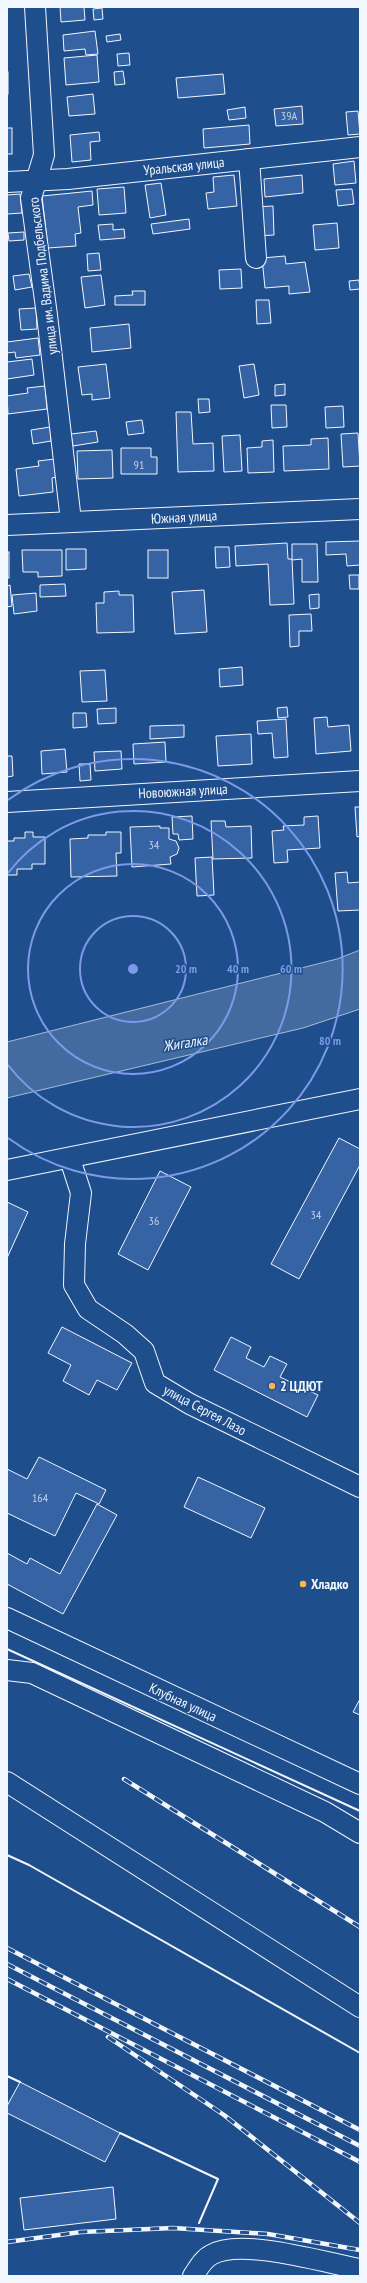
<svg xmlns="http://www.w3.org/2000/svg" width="367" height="2283" viewBox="0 0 367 2283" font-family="'PT Sans Narrow',sans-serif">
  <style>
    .water { fill: #446ba0; stroke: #a8bbd7 }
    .building { fill: #3563a3; stroke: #f2f6ff }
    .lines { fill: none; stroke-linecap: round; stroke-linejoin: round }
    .minor-casing { stroke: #f2f6ff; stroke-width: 22 }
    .minor { stroke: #1f4e8c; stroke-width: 20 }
    .rail-casing { stroke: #f2f6ff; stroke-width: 4.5 }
    .rail { stroke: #1f4e8c; stroke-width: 3; stroke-dasharray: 9; stroke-linecap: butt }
    .wall { stroke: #f2f6ff; stroke-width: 2 }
    .ring { fill: none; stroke: #7d9aea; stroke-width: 2 }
    .poi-dot { fill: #ffb74d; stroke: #1f4e8c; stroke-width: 1.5 }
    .labels { text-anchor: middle; stroke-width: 3; stroke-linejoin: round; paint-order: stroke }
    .number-label { font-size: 12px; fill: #c3d1e8 }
    .street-label { font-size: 14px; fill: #f2f6ff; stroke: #1f4e8c }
    .poi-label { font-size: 14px; font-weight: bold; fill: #f2f6ff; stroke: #1f4e8c; text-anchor: start }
    .water-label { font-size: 15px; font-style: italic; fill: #f2f6ff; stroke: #1f4e8c }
    .centre { fill: #7d9aea; stroke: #1f4e8c; stroke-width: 2 }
    .ring-label { font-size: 12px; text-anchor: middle; font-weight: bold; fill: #7d9aea; stroke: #1f4e8c; stroke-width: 3; stroke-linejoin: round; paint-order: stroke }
  </style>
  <rect width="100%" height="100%" fill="#1f4e8c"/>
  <path class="water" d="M360 950V1009L303 1028 7 1098V1042L337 959Z"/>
  <g class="building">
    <path d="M60 7H84L85 20 61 22Z"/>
    <path d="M102 8 103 19 94 20 93 9Z"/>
    <path d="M95 31 98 54 86 55 85 49 64 51 63 35Z"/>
    <path d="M120 34 121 40 107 42 106 36Z"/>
    <path d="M129 53 130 65 118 66 117 54Z"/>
    <path d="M97 55 99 82 66 85 64 58Z"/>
    <path d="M123 71 125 84 115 85 114 72Z"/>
    <rect x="7" y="72" width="1" height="22"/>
    <path d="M223 74 225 94 178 98 176 78Z"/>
    <path d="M93 94 95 114 69 116 67 97Z"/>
    <path d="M302 106 303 124 276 126 274 109Z"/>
    <path d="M245 107 246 118 229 120 227 110Z"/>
    <path d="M358 111 360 134 348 135 346 112Z"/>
    <path d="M249 125 250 144 204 148 203 129Z"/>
    <rect x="7" y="128" width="5" height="26"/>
    <path d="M99 132 100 141 90 142 91 160 72 162 70 135Z"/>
    <path d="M354 161 356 183 335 185 333 164Z"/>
    <path d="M234 175 237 206 208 209 206 193 214 192 213 177Z"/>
    <path d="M302 175 303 193 265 197 264 179Z"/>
    <path d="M161 183 166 215 150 218 145 185Z"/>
    <path d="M124 187 126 213 99 215 97 189Z"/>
    <path d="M352 189 354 204 338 206 336 190Z"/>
    <path d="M92 191 93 205 78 207 81 233 75 234 76 246 48 248 42 196Z"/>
    <path d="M20 194 22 213 7 214V195Z"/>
    <path d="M273 206 274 235 256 236 254 207Z"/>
    <path d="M189 219 190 229 153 234 151 224Z"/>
    <path d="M337 223 339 248 315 250 313 225Z"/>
    <path d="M113 224V230L124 229 125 238 100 240 98 225Z"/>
    <path d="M24 232V240L9 241 8 233Z"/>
    <path d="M99 253 101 270 88 271 87 254Z"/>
    <path d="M285 256 286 264 305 262 310 292 289 294V286L265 288 262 258Z"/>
    <path d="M241 269 242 288 220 289 219 270Z"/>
    <path d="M29 274 32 287 15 290 13 276Z"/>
    <path d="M101 275 105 305 85 308 81 277Z"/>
    <path d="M359 280 360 289 350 290 349 281Z"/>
    <path d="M132 291H145V305H115V296L133 295Z"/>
    <path d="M256 300H269L271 323 257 324Z"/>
    <path d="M36 308 37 329 21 330 19 309Z"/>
    <path d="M129 324 131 348 92 352 90 328Z"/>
    <path d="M38 338 40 355 16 358 15 352 7 353V342Z"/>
    <path d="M32 359 34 375 7 379V362Z"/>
    <path d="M106 364 110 398 92 400V394L82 395 78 367Z"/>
    <path d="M254 364 259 395 244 398 239 366Z"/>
    <path d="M285 384V395L275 396V385Z"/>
    <path d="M45 386 47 409 8 414 7 396 28 393 27 388Z"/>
    <path d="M198 399H209L210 412 199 413Z"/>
    <path d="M271 405H286L287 427 272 428Z"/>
    <path d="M343 406 344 427 326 428 325 407Z"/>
    <path d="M176 412H191L193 444 213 443 214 471 178 472Z"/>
    <path d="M142 420 144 433 128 435 126 422Z"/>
    <path d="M50 427 51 441 33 444 31 430Z"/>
    <path d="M96 431 98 442 73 446 71 434Z"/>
    <path d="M358 433 360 466 343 467 341 434Z"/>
    <path d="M240 435 242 471 224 472 222 436Z"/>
    <path d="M328 438 329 469 284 471 283 446 311 445V439Z"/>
    <path d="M273 440 274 472 248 473 247 448 262 447V441Z"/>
    <path d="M121 448H151V457H157V474H121Z"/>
    <path d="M112 450 113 478 78 479 77 451Z"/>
    <path d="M55 459 57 477 52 478 53 492 19 496 16 469 39 466 38 461Z"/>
    <path d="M360 541V565L347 566 346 554 326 555V542Z"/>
    <path d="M287 543 288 559H292L294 604 270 605 268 564 236 566 235 546Z"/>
    <path d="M292 544H317L318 582H302V559L292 560Z"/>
    <path d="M215 547H229L230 567 216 568Z"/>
    <path d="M66 549H86V569L66 570Z"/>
    <path d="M22 550H62V576L38 577V572H23Z"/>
    <rect x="148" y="550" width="20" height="28"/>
    <rect x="7" y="552" width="2" height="26"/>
    <path d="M349 575H359V589H350Z"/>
    <path d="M65 584 66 596 40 597V585Z"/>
    <path d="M10 585 12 606 7 607V586Z"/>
    <path d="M204 590 207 632 175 634 172 592Z"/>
    <path d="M119 591V595H133L134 632 97 633 96 603H104V592Z"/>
    <path d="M36 593 37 611 14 614 12 595Z"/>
    <path d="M319 594V608L310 609 309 595Z"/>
    <path d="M311 614 312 631H299V646L290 647 289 615Z"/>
    <path d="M242 667 243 685 220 687 219 669Z"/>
    <path d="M105 670 107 701 82 702 80 671Z"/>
    <path d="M287 707 288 717 278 718 277 708Z"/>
    <path d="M116 708V723L98 724 97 709Z"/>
    <path d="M73 713H86L87 727 73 728Z"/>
    <path d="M327 717 328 727 349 725 351 751 316 754 314 718Z"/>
    <path d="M286 719 288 757 274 758 272 733 258 734 257 721Z"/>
    <path d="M184 725V737L150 739V726Z"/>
    <path d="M251 734 252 764 218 766 216 736Z"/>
    <path d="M165 742 166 762 134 764 133 744Z"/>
    <path d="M65 749 67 772 42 774 41 751Z"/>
    <path d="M121 751 122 769 95 771 94 752Z"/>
    <path d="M7 756H12L13 776 7 777Z"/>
    <path d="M79 764H90L91 780 80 781Z"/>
    <path d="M355 807H360V836L357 837Z"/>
    <path d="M192 816 193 839 179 840 178 834H173L172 817Z"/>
    <path d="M318 816 320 848 287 850 288 862 274 863 272 831 284 830 283 826 304 825V817Z"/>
    <path d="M211 821H225L226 827 251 826 252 858 213 859Z"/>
    <path d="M160 826V828H169V839L176 841 179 848 177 854 170 857 171 864 132 867 130 827Z"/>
    <path d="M25 832H33V837H45V864H32V869H17V875H7V841H14V838H25Z"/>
    <path d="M106 832H121V853H116L117 876 71 877 70 839 88 838V835H106Z"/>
    <path d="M212 857 214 895 197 896 195 858Z"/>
    <path d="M347 872 348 883 360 882V910L338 911 335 873Z"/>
    <path d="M339 1138 360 1149V1165L299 1279 271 1264Z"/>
    <path d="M160 1171 191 1187 148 1270 118 1254Z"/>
    <path d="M7 1202 28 1212 7 1258Z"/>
    <path d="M62 1327 132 1363 117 1390 97 1380 89 1395 63 1381 71 1365 48 1353Z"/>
    <path d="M231 1337 251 1347 246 1358 264 1367 270 1356 287 1364 280 1377 318 1395 307 1417 214 1370Z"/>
    <path d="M39 1457 106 1490 99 1504 76 1493 55 1536 7 1513V1469L27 1479Z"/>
    <path d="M198 1477 265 1508 251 1538 184 1507Z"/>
    <path d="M97 1504 117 1515 63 1614 7 1584V1553L27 1564 30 1558 60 1574Z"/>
    <path d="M360 1699V1715L353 1712Z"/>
    <path d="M20 2082 120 2133 105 2162 7 2113V2106Z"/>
    <path d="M113 2187 116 2219 24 2230 20 2198Z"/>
  </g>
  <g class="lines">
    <defs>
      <g id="minor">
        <path d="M35 7 44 155 31 198 47 315 71 521"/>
        <path d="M249 159 256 258"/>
        <path d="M7 182 68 179 360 147"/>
        <path d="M7 525 360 509"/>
        <path d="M7 802 360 781"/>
        <path d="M70 1159 81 1193 75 1244 74 1285 88 1309 125 1334 144 1351 155 1383 190 1404 360 1487"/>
        <path d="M7 1170 360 1099"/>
        <path d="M7 1618 360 1784"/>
        <path d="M7 1670 32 1673 325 1812 360 1833"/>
        <path d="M7 1782 360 2007"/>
        <path d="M193 2276C198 2269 203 2259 211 2255 240 2237 326 2263 360 2269"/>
      </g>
    </defs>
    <use href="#minor" class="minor-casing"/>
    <use href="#minor" class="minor"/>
    <defs>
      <g id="rail">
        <path d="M124 1779 360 1927"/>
        <path d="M7 1948 360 2130"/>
        <path d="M7 1964 360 2146"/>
        <path d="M7 1979 360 2162"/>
        <path d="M108 2037 224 2115 360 2223"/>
        <path d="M7 2242 81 2232 173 2228 268 2234 360 2250"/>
      </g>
    </defs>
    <use href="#rail" class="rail-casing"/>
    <use href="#rail" class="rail"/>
    <g class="wall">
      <path d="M7 1649 360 1811"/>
      <path d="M7 1855 29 1865 360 2053"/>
      <path d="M7 2076 20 2082"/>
      <path d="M120 2133 218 2179 199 2223"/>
    </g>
  </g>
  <g class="ring">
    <circle cx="133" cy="969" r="53"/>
    <circle cx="133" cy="969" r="105"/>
    <path d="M8 873A158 158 0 1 1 8 1065"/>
    <path d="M8 800A210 210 0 1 1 8 1138"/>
  </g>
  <g class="poi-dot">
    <circle cx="272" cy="1386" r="4"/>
    <circle cx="303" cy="1584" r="4"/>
  </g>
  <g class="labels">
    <g class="number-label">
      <text x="289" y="120">39А</text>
      <text x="139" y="469">91</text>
      <text x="154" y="849">34</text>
      <text x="316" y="1219">34</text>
      <text x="154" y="1225">36</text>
      <text x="40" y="1502">164</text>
    </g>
    <g class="street-label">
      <text transform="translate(184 166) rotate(-6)" y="5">Уральская улица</text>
      <text transform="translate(43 276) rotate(-97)" y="5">улица им. Вадима Подбельского</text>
      <text transform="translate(184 517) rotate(-3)" y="5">Южная улица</text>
      <text transform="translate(183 791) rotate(-3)" y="5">Новоюжная улица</text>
      <text transform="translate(205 1410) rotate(28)" y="5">улица Сергея Лазо</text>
      <text transform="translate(183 1702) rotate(25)" y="5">Клубная улица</text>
    </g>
    <g class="poi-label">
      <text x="280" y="1391">2 ЦДЮТ</text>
      <text x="311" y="1589">Хладко</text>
    </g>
    <g class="water-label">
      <text transform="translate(185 1043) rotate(-9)" y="5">Жигалка</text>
    </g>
  </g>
  <circle cx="133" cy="969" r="6" class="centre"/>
  <g class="ring-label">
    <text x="186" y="973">20 m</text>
    <text x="238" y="973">40 m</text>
    <text x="291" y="973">60 m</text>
    <text x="330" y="1045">80 m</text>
  </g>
  <rect width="367" height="2283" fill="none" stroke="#f2f6ff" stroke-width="16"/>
</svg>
